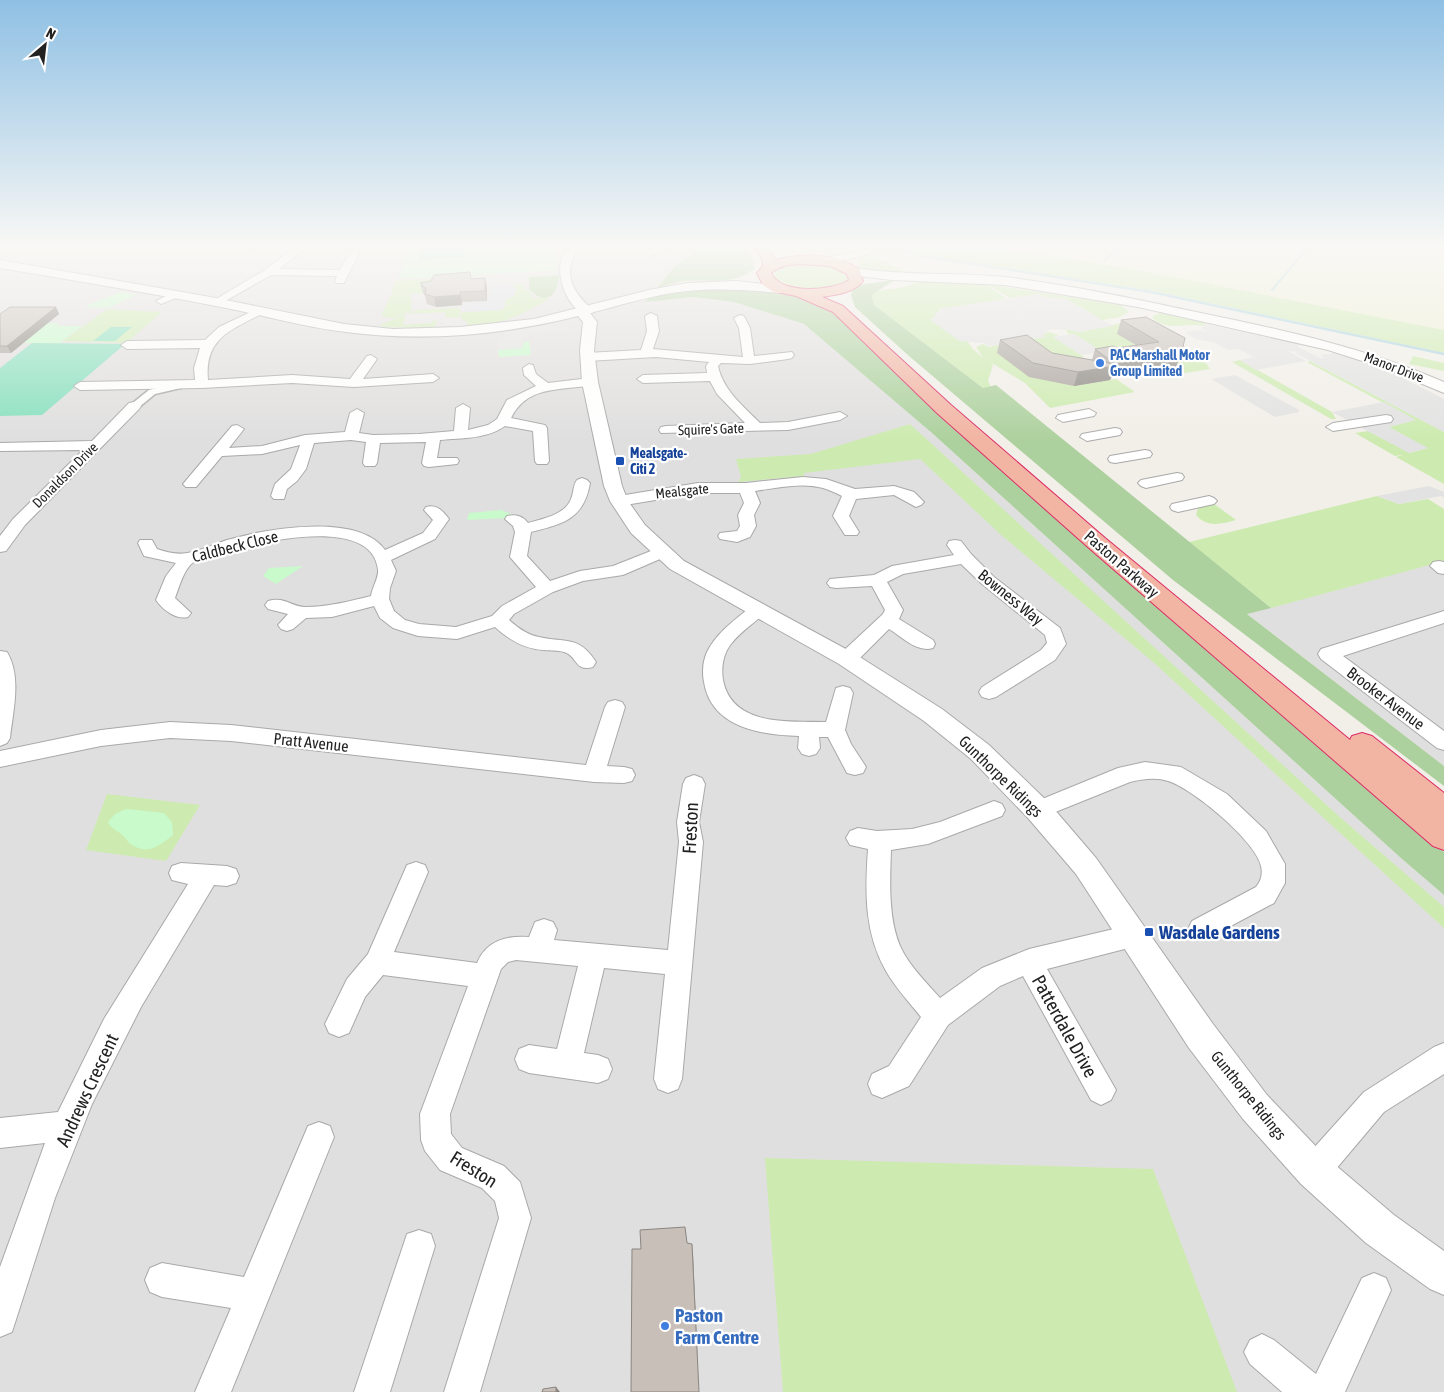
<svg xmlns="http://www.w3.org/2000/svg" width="1444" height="1392" viewBox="0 0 1444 1392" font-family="'Asap Condensed',sans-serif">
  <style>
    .residential { fill: #e0dfdf }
    .farmland { fill: #eef0d5 }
    .grass { fill: #cdebb0 }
    .forest { fill: #add19e }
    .park { fill: #c8facc }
    .pitch { fill: #88e0be }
    .parking { fill: #e2e2e2 }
    .plaza { fill: #dddde8 }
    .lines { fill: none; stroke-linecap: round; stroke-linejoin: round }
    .stream { stroke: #aad3df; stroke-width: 2.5 }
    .pedestrian-casing { stroke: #a9a9a9; stroke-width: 3 }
    .minor-casing { stroke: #a9a9a9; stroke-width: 2 }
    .tertiary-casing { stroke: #a9a9a9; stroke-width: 2 }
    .trunk-casing { stroke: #dc2a67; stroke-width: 2 }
    .pedestrian { fill: #fff; fill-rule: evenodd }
    .minor { fill: #fff; fill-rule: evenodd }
    .tertiary { fill: #fff; fill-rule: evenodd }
    .trunk { fill: #f2b4a3; fill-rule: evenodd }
    .wall { fill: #aba49e }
    .shaded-wall { fill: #8b8681 }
    .building { fill: #c7bfb8; stroke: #8b8681 }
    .shop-dot { fill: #3f7fe0; stroke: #fff; stroke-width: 2 }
    .transit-dot { fill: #1a4fb4; stroke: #fff; stroke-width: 2 }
    .labels { text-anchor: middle; stroke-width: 4.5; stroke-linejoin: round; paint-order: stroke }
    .far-shop-label { font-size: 14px; font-weight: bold; fill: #366cbe; stroke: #fff; text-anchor: start }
    .far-street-label { font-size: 14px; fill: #222; stroke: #fff }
    .far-transit-label { font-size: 14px; font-weight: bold; fill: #164399; stroke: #fff; text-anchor: start }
    .street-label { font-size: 16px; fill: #222; stroke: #fff }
    .near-street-label { font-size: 19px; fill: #222; stroke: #fff }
    .near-transit-label { font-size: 19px; font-weight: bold; fill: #164399; stroke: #fff; text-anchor: start }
    .near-shop-label { font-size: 19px; font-weight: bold; fill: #366cbe; stroke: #fff; text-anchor: start }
  </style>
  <rect width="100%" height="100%" fill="#f2efe9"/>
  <g class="residential">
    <path d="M0 246H704L676 265 645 302 693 297 734 302 804 324 932 433 1402 859 1444 895V1392H0Z"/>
    <path d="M1444 559V766L1246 613Z"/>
  </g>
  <path class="farmland" d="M984 246H1444V330L1143 271Z"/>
  <g class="grass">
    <path d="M893 246H984L1065 258 1143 271 1444 330V353L1154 291 924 255 890 248Z"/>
    <path d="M868 254 913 275C895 274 873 276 858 266V260Z"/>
    <path d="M799 263C818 263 836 263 850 277 844 297 786 291 774 277L775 272 788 265Z"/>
    <path d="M453 278 427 293 391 295 396 281Z"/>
    <path d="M919 282 983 283 1007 299 939 309V312L936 313V318L930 319 968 342 973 349 983 358 976 347 983 344 989 347 1050 332 1059 336 1054 337 1084 357 1075 360 1078 368C1052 372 1044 363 1024 349L1074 386 1116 379 1135 392 1050 408 1025 383 990 362 993 365 988 381 991 387 983 388 874 305 872 296 876 291 903 287Z"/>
    <path d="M526 284 523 286 526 290 533 291 528 294 533 296V299L542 297 549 299C518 317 504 323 468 327L467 322 460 318 462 312 499 310 504 308 505 305H511L505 304V300L514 296 515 291H519L512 285Z"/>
    <path d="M986 284 1121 305 1129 312 1120 317 1102 320 1066 299 1043 297 1039 294 1010 298Z"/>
    <path d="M391 295H411L410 299 412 300 411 308 413 310 394 318 381 316Z"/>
    <path d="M456 308 461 309 459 318 445 317V312L407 314 417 310Z"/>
    <path d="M107 309 162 312 126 343 63 341Z"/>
    <path d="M1160 313 1206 323 1203 326C1183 322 1171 332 1153 319V316Z"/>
    <path d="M406 314 403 325 437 320 434 328 383 327 380 325Z"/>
    <path d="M1127 322 1138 323 1207 364 1210 369 1179 374 1167 370 1176 368 1118 334 1146 351 1104 353 1074 334 1069 335 1065 329 1079 332Z"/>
    <path d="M1413 356 1444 363V371L1409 364Z"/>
    <path d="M1240 360 1332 412 1336 419H1331L1232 362Z"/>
    <path d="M1310 361 1444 432V484L1396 457 1403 455 1395 456 1355 433 1368 431 1410 453 1427 448 1388 427 1415 420 1307 362Z"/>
    <path d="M910 424 1342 819 1444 907V928L1153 662 1000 534 920 459 804 473V476L738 482 741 477 736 459 811 454Z"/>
    <path d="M1377 496 1399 504 1428 499 1444 509V561L1271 608 1189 542Z"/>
    <path d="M1214 504 1236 520C1221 524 1207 528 1196 515L1198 508Z"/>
    <path d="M107 794 200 805 166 861 86 850Z"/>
    <path d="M765 1158 1153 1169 1237 1392H783Z"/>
  </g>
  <g class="forest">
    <path d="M704 246H745L751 255 755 268C736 286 708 279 684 281 675 282 666 286 657 288L676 265Z"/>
    <path d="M559 275C558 297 545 306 529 289V277Z"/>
    <path d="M895 280C888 286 877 289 872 296L874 305 983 388 996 385 1271 608 1247 614 1444 766V786L1173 580 909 356 855 307 851 295 853 289 857 285Z"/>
    <path d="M755 289C784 294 815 298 839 317 847 323 854 332 861 340L1034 499 1444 852V895L1402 859 932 433 804 324 734 302 693 297 645 302 651 295 683 290Z"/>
  </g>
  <g class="park">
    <path d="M411 246H556L557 270 398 279Z"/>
    <path d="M120 292 136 295 108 308 84 307Z"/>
    <path d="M27 323H58L57 326H82L60 343H5Z"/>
    <path d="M529 341 531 355 499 357 498 350 522 348 524 342Z"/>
    <path d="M501 510 511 514 508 518 467 520 469 513Z"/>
    <path d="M303 566 276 584 263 576 269 568Z"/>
    <path d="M126 809 164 813 172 822 173 835C161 844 150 855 134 846 129 844 126 838 122 835 117 830 111 829 108 822L115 814Z"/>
  </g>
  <g class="pitch">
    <path d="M420 246H464V257L418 260Z"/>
    <path d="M111 327H132L115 341H93Z"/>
    <path d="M32 343 125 344 42 415 0 416V368Z"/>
  </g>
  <g class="parking">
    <path d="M1039 294 1043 297 1066 299 1113 326 1079 332 1073 330 1051 329 1043 334 1046 337 988 346 984 343 959 341 929 319 935 318 934 315 936 313 941 312 939 309Z"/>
    <path d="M445 313V317L462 318V321L467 322V326H444V322L437 320H433L432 323 403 325 406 314Z"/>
    <path d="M1205 324 1299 344 1298 347 1323 359 1324 358 1320 355 1335 353 1341 356H1346L1393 373 1444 399V432L1295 353 1300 352 1288 351 1306 361 1256 370 1240 360 1254 357 1238 349 1228 350 1213 342 1195 339 1186 332 1198 330 1208 333 1201 329Z"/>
    <path d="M560 325 561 327H569L570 331 529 333 528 338 522 339V348L498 350V338L504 337V331L526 329V326Z"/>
    <path d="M1074 334 1103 352 1081 355 1053 337Z"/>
    <path d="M1235 375 1299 410V412L1275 417 1211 379Z"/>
    <path d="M1384 402 1416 420 1389 427 1428 448 1409 453 1332 412Z"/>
    <path d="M1429 486 1444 492V497L1441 496 1399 504 1377 496Z"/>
  </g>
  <path class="plaza" d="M512 285 515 288V295L505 300 504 308 499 310 462 312 461 300 487 298 491 294V286Z"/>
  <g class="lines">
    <g class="stream">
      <path d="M881 246 922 256 1151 292 1444 354"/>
      <path d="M1104 261 1121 246"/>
      <path d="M1272 290 1309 246"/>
    </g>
    <defs>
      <path id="pedestrian" d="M182 382 185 383V387L155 394 138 408H130L129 406 149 390Z"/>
      <g id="minor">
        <path d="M216 246H247L251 249C244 254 224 251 216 246Z"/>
        <path d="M296 246H308L279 269 340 270 351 251 354 250 359 253 344 283H336L335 281 337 276 271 275 220 304 216 305 211 302 265 270Z"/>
        <path d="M573 246H584C580 250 574 254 573 258 564 280 577 296 592 309L594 311 592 313C570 319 552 272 564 255 566 252 570 249 573 246Z"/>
        <path d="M658 246H672L650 256 645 253Z"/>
        <path d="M872 246H888L859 257 824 264 819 261 820 259 854 252Z"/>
        <path d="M174 292 178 293 179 295 178 297 161 304 156 301Z"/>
        <path d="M259 308 265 311 263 313C231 330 204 338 208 380L292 375 350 379 367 356 371 355 377 359 363 379 433 374 439 378 433 382 354 387 292 383 202 388 80 390 74 386 80 382 195 380 194 368 200 348 127 349 121 345 127 341 205 340 219 327Z"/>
        <path d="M651 313 657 316 659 331 653 349 743 357 739 328 734 318 740 315 744 316 750 328 754 356 792 352 794 355 792 358 788 359 750 364 721 363 718 366C723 390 743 406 760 423L788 422 840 412 847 416 840 420 788 430 661 433 659 430 661 427 666 426 745 423 717 394 710 381 643 383 637 379 643 375 707 373 706 366 709 362 656 357 587 361 581 357 587 353 641 350 647 331 645 316Z"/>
        <path d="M529 364 533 365 536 374 548 383 590 378 596 382C592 387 585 386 578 387 550 390 525 390 511 418L545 425 547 428 549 461 547 464H537L535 461 533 431 505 426C487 439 462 438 440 440L437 458H457L459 461 457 464 429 467 424 466 422 463 426 442 380 443 377 463 375 466H365L363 463 366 442 351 440 314 443 306 469 297 481 287 489 284 499H274L271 496 275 484 291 469 300 445 262 454 222 456 196 487H186L183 484 232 426 237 425 244 429 229 448 262 446 305 435 345 432 350 413 357 409 364 413 359 433 373 435 419 434 454 431 456 408 463 404 470 408 468 430 488 425 497 419 507 400 536 386 524 375 523 368Z"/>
        <path d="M134 402 139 403 141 406 139 409 25 525 6 551 0 552V536L13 519 83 450 0 451V443L92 441 129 403Z"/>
        <path d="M1089 409 1096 413 1094 416 1063 422 1056 418 1058 415Z"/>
        <path d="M1386 415 1391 416 1393 419 1391 422 1333 431 1326 427 1333 423Z"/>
        <path d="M1115 428 1120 429 1122 432 1120 435 1087 441 1080 437 1082 434Z"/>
        <path d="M1145 450 1150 451 1152 454 1150 457 1115 463 1110 462 1108 459 1110 456Z"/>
        <path d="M1177 473 1182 474 1184 477 1182 480 1146 488 1141 486 1138 483 1141 480Z"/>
        <path d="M803 477 826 479 855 489 894 486 914 492 924 502 921 505 916 507 894 495 856 499 849 516 859 532 857 535H845L833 516 842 496C836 493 830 490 823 488 802 482 776 488 755 491L760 503 754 515 756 526 750 537 737 542 720 539 718 536 720 533 737 531 740 526 738 515 744 503 740 493H698L619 506 614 504 611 501 614 498 619 496 698 483H746Z"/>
        <path d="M582 478 587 480 590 483C584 519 563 524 531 532L527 556 550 581 580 571 613 566 661 547 667 548 669 552 667 556 623 575 583 581 553 592 514 614 509 620C517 627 527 635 539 637 565 643 579 635 596 662L593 667C574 672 578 656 564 652 558 650 551 651 544 650 525 649 509 640 495 627L457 639 418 636 393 628 380 618 374 606 332 617 306 618 293 629 287 631 281 629 278 625 288 614 268 609 265 605 268 601C285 596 291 607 306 607 328 607 350 601 371 596 372 588 379 577 378 570 372 512 249 544 216 555 209 557 200 559 194 562 184 568 179 588 175 598L191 613 188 617C176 620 163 610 156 600L166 576 176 563 144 556 138 543 140 540H152L157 549C166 552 177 555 187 553 201 551 214 544 227 540 266 529 358 512 385 550L423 533 433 520 424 510 426 507C437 504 443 511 449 519L435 539 391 560 396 571 390 588 389 599 394 611 405 620 419 624 456 627 492 616 502 606 536 587 510 557 515 532 513 526 505 519 507 516C515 514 523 516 528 523 542 519 565 515 571 499 574 492 573 485 577 480Z"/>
        <path d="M1209 496 1214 498 1217 501 1214 504 1178 512 1172 510 1170 507 1172 504Z"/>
        <path d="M955 540 961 541 971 554 994 577 1060 628 1066 644 1055 660 996 697 989 699 982 697 979 692 982 687 1041 650 1047 643 1045 635 982 584 961 564 903 574 887 582 903 610 899 619 933 640 935 644 933 648C917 653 902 637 889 629L854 664 847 665 840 664 837 659 840 654 883 614 885 610 872 586 836 588 830 587 827 583 830 579 874 575 892 566 954 555 947 545 949 541Z"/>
        <path d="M1439 561 1444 562V574L1438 573 1430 566 1433 562Z"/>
        <path d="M759 603 765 605 768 609 765 613C754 623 740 632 731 644 723 654 721 668 723 680 732 727 790 721 826 722L836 688 843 686 850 688 853 693 845 730 851 744 866 767 863 773 855 775 847 773 828 737H819L820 748 816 754 809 756 802 754 798 748 799 736C760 735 711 727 704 682 702 672 703 661 707 652 717 632 736 619 753 605Z"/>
        <path d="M1444 611V623L1343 656 1444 731V750L1437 748 1321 659 1318 654 1321 649Z"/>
        <path d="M0 651 7 652C22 677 13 711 10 738L7 743 0 746Z"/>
        <path d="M615 700 622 702 625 707 607 766 624 767 632 769 635 775 632 781 624 783 594 782 231 741 170 738 101 746 0 767V751L101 730 170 722 231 725 586 765 605 707 608 702Z"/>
        <path d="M1145 762 1181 767 1227 794 1266 831 1285 864V883L1274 903 1210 937 1201 940 1192 937 1188 929 1192 921 1256 887C1261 881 1263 874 1261 866 1256 841 1192 788 1168 781 1156 777 1142 779 1130 782L1038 819 1030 816 1027 810 1030 804 1118 768Z"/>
        <path d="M694 775 702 778 705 784 699 822 703 842 682 1079 678 1089 668 1093 658 1089 654 1079 665 974 604 968 584 1053 598 1055 608 1059 612 1069 608 1079 598 1083 529 1073 519 1069 515 1059 519 1049 529 1045 557 1049 578 966 516 960 508 962 501 969 450 1114 451 1134 462 1148 504 1166 520 1182 531 1218 480 1392H444L499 1218 495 1201 482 1188 440 1170 425 1151 421 1140 420 1114 468 986 383 975 365 997 349 1033 339 1037 329 1033 325 1024 347 979 368 954 407 865 416 862 425 865 428 872 394 952 477 963C486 941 507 935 529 937L535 922 544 919 553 922 557 930 554 940 668 950 679 842 677 822 683 784 686 778Z"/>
        <path d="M994 801 1002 804 1005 810 1002 816 928 844 891 850C890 881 888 917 900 946 909 966 926 982 940 998L982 968 1029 949 1135 924 1144 928 1148 936 1144 944 1047 969 1116 1090 1111 1100 1101 1105 1091 1100 1023 976 1000 986 948 1025 909 1086 882 1098 872 1094 868 1084 872 1074 889 1066 921 1017C909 1002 895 987 886 971 864 933 865 891 868 849L850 845 846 838 850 831 858 828 877 831 912 829 940 822Z"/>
        <path d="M181 863 227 866 236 869 239 876 236 883 227 886 214 885 141 1007 92 1104 55 1198 12 1332 0 1337V1267L45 1143 0 1148V1118L58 1112 104 1019 188 884 172 880 169 873 172 866Z"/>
        <path d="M1444 1043V1074L1384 1112 1325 1182 1314 1186 1303 1182 1299 1171 1303 1160 1364 1092 1434 1047Z"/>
        <path d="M319 1122 330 1126 334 1137 231 1392H195L231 1308 162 1297 150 1292 145 1280 150 1268 162 1263 244 1277 308 1126Z"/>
        <path d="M419 1230 431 1234 435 1246 390 1392H354L403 1246 407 1234Z"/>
        <path d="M1374 1273 1386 1278 1391 1290 1345 1392H1282L1250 1364 1244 1352 1250 1340 1262 1334 1274 1340 1316 1374 1362 1278Z"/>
      </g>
      <g id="tertiary">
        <path d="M0 260 216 298 344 324 393 329 460 327 534 319 649 290 687 283 736 281 784 286 786 289 780 293C749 290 719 288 688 291 655 294 622 305 590 313L597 322 594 350 598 382 622 486 628 501 645 525 684 561 855 654 942 709 989 745 1048 802 1096 858 1213 1024 1267 1095 1327 1158 1394 1215 1444 1251V1295L1430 1289 1366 1243 1301 1184 1243 1119 1189 1048 1076 874 1028 818 971 759 924 721 839 664 670 569 631 533 610 501 604 486 582 382 580 350 583 322 578 316C503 335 423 342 346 332 302 327 259 314 216 306 144 292 72 280 0 268Z"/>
        <path d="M854 268C904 276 954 272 1005 277 1071 285 1136 299 1201 313 1284 330 1366 348 1444 382V393L1384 368 1328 350 1138 307 1005 285 892 280 850 275 848 272Z"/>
      </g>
      <path id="trunk" d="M754 246H767L776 260C802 253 836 253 859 269L863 281C854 293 836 295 822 297L843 306 951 405 1105 538 1350 740 1352 736 1362 733 1372 736 1444 793V850L1433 846 1089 548 937 413 833 312 796 296 772 291 763 285 757 273 763 266 762 259ZM799 264 830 266 847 274 849 280C832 291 781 295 771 273 780 266 788 265 799 264Z"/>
    </defs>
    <use href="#pedestrian" class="pedestrian-casing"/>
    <use href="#minor" class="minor-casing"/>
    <use href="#tertiary" class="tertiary-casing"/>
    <use href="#trunk" class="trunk-casing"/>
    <use href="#pedestrian" class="pedestrian"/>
    <use href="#minor" class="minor"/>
    <use href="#tertiary" class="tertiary"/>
    <use href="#trunk" class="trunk"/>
  </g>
  <g class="wall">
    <path d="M485 278 487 288V301L462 302V305L436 307 427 304 425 296 423 293 420 283Z"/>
    <path d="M56 307 59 314 11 353H0V314Z"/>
    <path d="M1146 317 1175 369 1111 378 1110 380 1074 386 1029 377 997 353 1000 340 1052 353 1092 360 1095 349 1117 348 1136 345 1117 334 1121 320Z"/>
  </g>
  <g class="shaded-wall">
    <path d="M485 278 487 288V301L485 291Z"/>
    <path d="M460 292 462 302V305L436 307 434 297Z"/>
    <path d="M56 307 59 314 11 353 7 346Z"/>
    <path d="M1181 355 1175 369 1111 378 1110 380 1074 386 1078 372 1115 364Z"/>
    <path d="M692 1244 693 1254 699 1392Z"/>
    <path d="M556 1387 560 1392H556Z"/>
  </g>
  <g class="building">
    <path d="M470 272 471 279 485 278V291L460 292V295L434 297 425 294 426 289 420 283 431 281 434 275Z"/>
    <path d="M10 307H56L7 346H0V314Z"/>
    <path d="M1146 317 1185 338 1181 355 1115 364V366L1078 372 1033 363 1000 340 1027 335 1052 353 1115 364 1095 349 1113 346 1117 348 1159 342 1121 320Z"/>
    <path d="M685 1227 687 1243 692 1244 699 1392H631L632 1249H641L640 1230Z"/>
    <path d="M556 1387V1392H542L543 1389Z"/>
  </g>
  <linearGradient id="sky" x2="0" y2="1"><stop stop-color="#8fc0e4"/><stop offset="0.56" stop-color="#f9f8f5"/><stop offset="1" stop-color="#f9f8f5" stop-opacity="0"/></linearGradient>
  <rect width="1444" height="441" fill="url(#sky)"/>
  <g class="shop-dot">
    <circle cx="1100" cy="363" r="5"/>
    <circle cx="665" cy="1326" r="5"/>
  </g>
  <g class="transit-dot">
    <rect x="615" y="456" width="10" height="10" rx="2.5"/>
    <rect x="1144" y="927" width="10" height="10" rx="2.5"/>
  </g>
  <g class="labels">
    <g class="far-shop-label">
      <text x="1110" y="360">PAC Marshall Motor<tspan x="1110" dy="16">Group Limited</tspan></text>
    </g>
    <g class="far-street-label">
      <text transform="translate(1394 367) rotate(21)" y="5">Manor Drive</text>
      <text transform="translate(711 429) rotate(-2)" y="5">Squire's Gate</text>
      <text transform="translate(65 475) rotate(-45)" y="5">Donaldson Drive</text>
      <text transform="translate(682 491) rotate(-6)" y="5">Mealsgate</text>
    </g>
    <g class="far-transit-label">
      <text x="630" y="458">Mealsgate-<tspan x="630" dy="16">Citi 2</tspan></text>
    </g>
    <g class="street-label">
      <text transform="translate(235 546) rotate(-14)" y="6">Caldbeck Close</text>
      <text transform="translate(1122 564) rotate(41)" y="6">Paston Parkway</text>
      <text transform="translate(1011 597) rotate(39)" y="6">Bowness Way</text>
      <text transform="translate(1386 698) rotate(37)" y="6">Brooker Avenue</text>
      <text transform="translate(311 742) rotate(6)" y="6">Pratt Avenue</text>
      <text transform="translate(1001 776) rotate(44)" y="6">Gunthorpe Ridings</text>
      <text transform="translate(1249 1095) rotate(51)" y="6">Gunthorpe Ridings</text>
    </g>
    <g class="near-street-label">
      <text transform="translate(690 828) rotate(-87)" y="7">Freston</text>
      <text transform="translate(1065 1026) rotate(61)" y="7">Patterdale Drive</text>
      <text transform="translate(87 1090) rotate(-65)" y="7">Andrews Crescent</text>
      <text transform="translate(474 1169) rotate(32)" y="7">Freston</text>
    </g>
    <g class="near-transit-label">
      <text x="1159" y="939">Wasdale Gardens</text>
    </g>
    <g class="near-shop-label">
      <text x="675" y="1322">Paston<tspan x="675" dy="22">Farm Centre</tspan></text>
    </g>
  </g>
  <g transform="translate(45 45) rotate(28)" stroke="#ffffff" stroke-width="4" paint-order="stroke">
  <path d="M0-4L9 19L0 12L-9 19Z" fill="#222222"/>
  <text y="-8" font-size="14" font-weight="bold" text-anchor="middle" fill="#222222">N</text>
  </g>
</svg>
